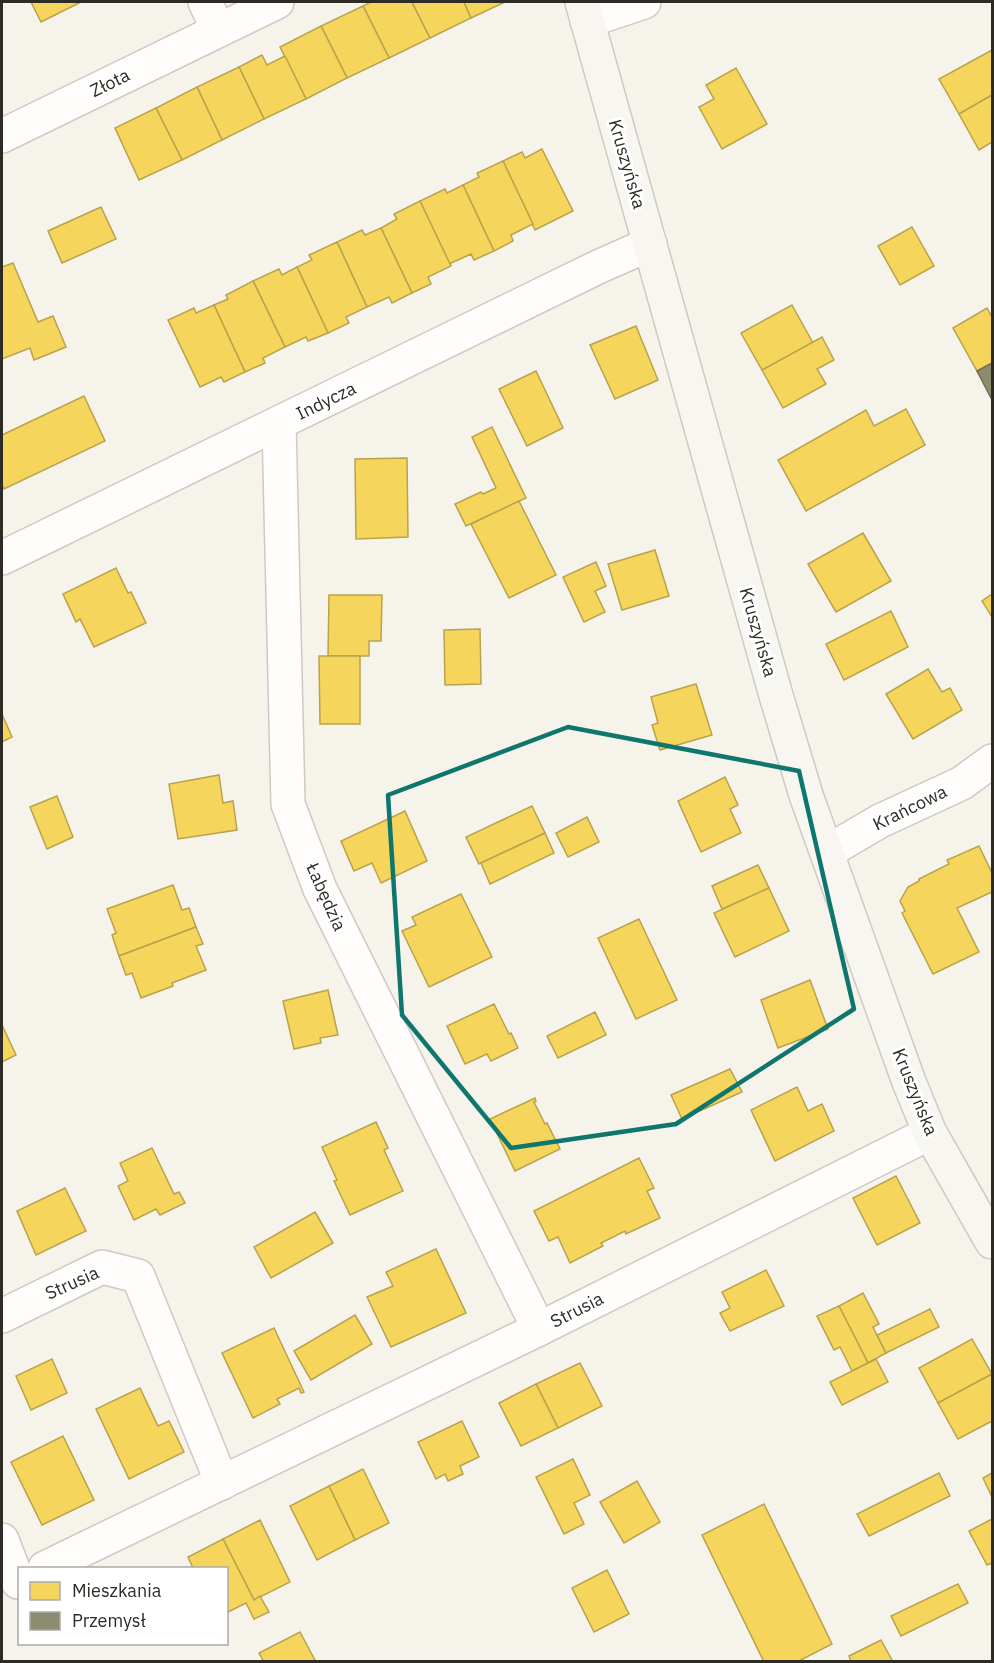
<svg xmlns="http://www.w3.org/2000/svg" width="994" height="1663" viewBox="0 0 994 1663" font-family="'IBM Plex Sans',sans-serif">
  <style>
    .homes { fill: #f6d55c; stroke: #b9a24c; stroke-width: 1.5 }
    .industry { fill: #8c8c6e; stroke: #6f6f58; stroke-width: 1.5 }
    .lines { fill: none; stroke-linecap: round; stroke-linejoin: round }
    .street-casing { stroke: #cccac4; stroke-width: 36 }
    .secondary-casing { stroke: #cccac4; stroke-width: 36 }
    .street { stroke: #fefdfc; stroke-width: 33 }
    .secondary { stroke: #f7f6f1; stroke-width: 33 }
    .marked { fill: none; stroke: #0f766e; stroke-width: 4.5; stroke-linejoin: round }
    .labels { text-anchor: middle; stroke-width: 6; stroke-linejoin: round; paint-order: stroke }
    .street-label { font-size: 18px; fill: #2c2b25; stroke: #fff }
  </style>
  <rect width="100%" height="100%" fill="#f6f3ea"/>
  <g class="homes">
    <path d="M31 2H81L41 22Z"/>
    <path d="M371 2H412L430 38 389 58 363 6Z"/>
    <path d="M412 2H464L471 18 430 38Z"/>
    <path d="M464 2H505L471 18Z"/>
    <path d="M363 6 389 58 347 78 321 26Z"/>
    <path d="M321 26 347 78 306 99 280 47Z"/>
    <path d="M992 50V95L959 114 939 79Z"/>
    <path d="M262 55 267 65 285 56 306 99 264 119 239 67Z"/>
    <path d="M239 67 264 119 222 140 197 87Z"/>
    <path d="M736 68 767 124 722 149 699 107 714 99 706 85Z"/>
    <path d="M197 87 222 140 182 160 156 108Z"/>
    <path d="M992 95V142L979 150 959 114Z"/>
    <path d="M156 108 182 160 139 180 115 128Z"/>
    <path d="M542 149 573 211 535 230 503 161 522 152 525 158Z"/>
    <path d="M503 161 533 224 511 235 513 241 494 251 463 185 479 177 477 173Z"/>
    <path d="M463 185 494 251 474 260 471 254 449 264 420 201 445 189 447 193Z"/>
    <path d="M420 201 451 266 428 277 431 284 412 293 381 228 397 219 394 214Z"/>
    <path d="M101 207 116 239 62 263 48 231Z"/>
    <path d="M912 227 934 266 900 285 878 246Z"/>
    <path d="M381 228 412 293 392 303 389 297 367 307 337 242 362 230 365 235Z"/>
    <path d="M337 242 367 307 346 317 349 323 328 333 297 267 312 260 309 255Z"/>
    <path d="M13 263 38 322 53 316 66 347 34 360 30 348 2 359V267Z"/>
    <path d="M297 267 328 333 308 341 306 337 285 347 253 281 279 269 282 275Z"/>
    <path d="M253 281 285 347 263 358 265 363 245 372 214 305 228 299 226 295Z"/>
    <path d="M214 305 245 372 224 382 221 377 200 387 168 320 194 308 196 313Z"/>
    <path d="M792 305 813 343 762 370 741 333Z"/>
    <path d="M987 308 992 317V363L977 371 953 328Z"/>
    <path d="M636 326 658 380 615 399 590 345Z"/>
    <path d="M822 337 834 360 817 369 826 384 783 408 762 370Z"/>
    <path d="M536 371 563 428 527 446 499 389Z"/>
    <path d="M84 396 105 441 4 489 2 484V435Z"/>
    <path d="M906 409 925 445 806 511 778 460 866 410 874 426Z"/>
    <path d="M492 427 526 498 466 526 455 504 481 492 483 494 496 488 472 437Z"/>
    <path d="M407 458 408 537 356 539 355 459Z"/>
    <path d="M519 501 556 575 509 598 471 524Z"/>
    <path d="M863 533 891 581 836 612 808 564Z"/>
    <path d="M655 550 669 596 622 610 608 564Z"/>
    <path d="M596 562 606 586 595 591 605 612 584 622 563 577Z"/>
    <path d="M116 568 128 593 131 592 146 623 94 647 80 619 76 622 63 594Z"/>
    <path d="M992 594V617L982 601Z"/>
    <path d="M329 595H382L381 641H369V656H328Z"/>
    <path d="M891 611 908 647 844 680 826 644Z"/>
    <path d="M480 629 481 684 445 685 444 630Z"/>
    <path d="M319 656H360V724H320Z"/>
    <path d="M928 669 942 692 950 688 962 710 913 739 886 694Z"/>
    <path d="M696 684 712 735 660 750 652 725 658 723 651 697Z"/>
    <path d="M2 714 12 737 2 742Z"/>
    <path d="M219 775 223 803 233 801 237 830 178 839 169 784Z"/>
    <path d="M725 777 738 805 730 809 741 833 701 852 678 801Z"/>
    <path d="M57 796 73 837 47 849 30 807Z"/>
    <path d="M532 806 545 833 479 864 466 837Z"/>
    <path d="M405 811 427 861 381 883 372 863 354 871 341 841Z"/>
    <path d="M587 817 599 842 568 857 556 833Z"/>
    <path d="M545 833 554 853 490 884 481 863Z"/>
    <path d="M979 846 992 873V892L957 908 979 952 933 974 902 913 905 911 900 901 908 887 919 881V879L949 864 947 860Z"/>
    <path d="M758 865 769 888 722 909 712 886Z"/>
    <path d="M173 885 182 910 189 908 196 927 119 956 112 935 116 933 107 909Z"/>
    <path d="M769 888 789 931 735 957 714 913Z"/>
    <path d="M461 894 492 957 429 987 402 931 416 925 412 917Z"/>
    <path d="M639 919 677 1000 636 1019 598 938Z"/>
    <path d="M196 927 203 944 196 946 206 970 172 983 173 986 141 998 132 973 126 975 119 956Z"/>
    <path d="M810 980 828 1029 778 1048 761 1000Z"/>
    <path d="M328 990 338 1035 320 1038 321 1043 294 1049 283 1001Z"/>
    <path d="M494 1004 509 1034 511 1033 518 1048 491 1061 487 1054 465 1064 447 1026Z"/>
    <path d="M595 1012 606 1035 558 1058 547 1036Z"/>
    <path d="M2 1025 16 1055 2 1062Z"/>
    <path d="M730 1069 742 1092 682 1119 671 1095Z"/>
    <path d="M797 1087 808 1111 822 1104 834 1131 775 1161 751 1110Z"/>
    <path d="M535 1098 536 1101 534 1102 545 1124 547 1123 560 1149 515 1171 490 1119Z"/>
    <path d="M376 1122 388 1148 384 1150 403 1191 350 1215 334 1181 337 1180 322 1147Z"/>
    <path d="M152 1148 174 1194 179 1192 185 1203 160 1215 156 1209 134 1220 118 1186 128 1181 120 1163Z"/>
    <path d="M639 1158 654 1188 647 1191 660 1218 626 1234 625 1231 601 1243 603 1246 570 1263 558 1237 549 1241 534 1211Z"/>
    <path d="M896 1176 920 1223 877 1245 853 1198Z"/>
    <path d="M65 1188 86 1231 36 1255 17 1211Z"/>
    <path d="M315 1212 333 1243 271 1278 254 1247Z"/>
    <path d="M436 1249 466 1313 391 1347 367 1297 393 1286 386 1272Z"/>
    <path d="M766 1270 784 1306 730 1331 720 1313 730 1308 722 1292Z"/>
    <path d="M863 1293 879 1324 873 1327 886 1353 868 1363 839 1306Z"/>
    <path d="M839 1306 868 1363 852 1371 840 1347 834 1350 817 1316Z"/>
    <path d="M930 1309 939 1327 886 1353 877 1335Z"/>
    <path d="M355 1315 372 1344 311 1380 294 1351Z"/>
    <path d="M274 1328 304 1392 301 1393 299 1388 277 1399 280 1404 253 1418 222 1353Z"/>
    <path d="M972 1339 992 1374 938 1403 919 1368Z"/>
    <path d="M52 1359 67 1393 31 1410 16 1376Z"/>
    <path d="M876 1359 888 1382 842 1405 830 1382Z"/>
    <path d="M580 1363 602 1406 558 1428 536 1384Z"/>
    <path d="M992 1374V1421L958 1439 938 1403Z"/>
    <path d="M536 1384 558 1428 521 1446 499 1403Z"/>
    <path d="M140 1388 158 1426 169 1421 184 1452 129 1479 96 1409Z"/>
    <path d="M462 1421 479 1457 460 1466 463 1474 448 1481 445 1474 436 1479 418 1442Z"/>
    <path d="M63 1436 94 1500 42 1525 11 1462Z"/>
    <path d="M573 1459 590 1495 574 1503 584 1524 564 1534 536 1477Z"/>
    <path d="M363 1469 389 1523 355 1540 329 1486Z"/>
    <path d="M939 1473 950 1496 869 1536 857 1514Z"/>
    <path d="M992 1473V1497L983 1478Z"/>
    <path d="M637 1481 660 1522 624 1543 600 1502Z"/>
    <path d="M329 1486 355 1540 317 1560 290 1506Z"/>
    <path d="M764 1504 832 1644 797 1662H764L702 1535Z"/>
    <path d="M992 1519V1563L987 1565 969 1531Z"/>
    <path d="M260 1520 290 1582 254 1600 223 1539Z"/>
    <path d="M223 1539 254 1600 260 1596 269 1612 254 1619 246 1603 226 1613V1568H193L188 1557Z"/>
    <path d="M607 1570 629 1614 594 1632 572 1588Z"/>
    <path d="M958 1584 968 1603 901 1636 891 1616Z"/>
    <path d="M300 1632 316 1662H264L259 1653Z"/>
    <path d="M881 1640 893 1662H851L849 1656Z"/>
  </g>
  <path class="industry" d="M992 363V400L977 371Z"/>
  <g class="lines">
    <defs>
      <g id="street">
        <path d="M205 2 218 29"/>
        <path d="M587 21 644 2"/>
        <path d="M2 136 277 2"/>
        <path d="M279 424 288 804 320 889 539 1329"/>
        <path d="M2 558 598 267 650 244"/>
        <path d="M827 852 880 821 962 783 992 761"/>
        <path d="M2 1316 102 1267 138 1276 222 1483"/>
        <path d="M2 1540 18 1582"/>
        <path d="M45 1568 539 1329 930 1133"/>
      </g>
      <path id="secondary" d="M582 2 775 692 806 795 909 1082 930 1133 992 1242"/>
    </defs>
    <use href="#street" class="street-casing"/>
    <use href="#secondary" class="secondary-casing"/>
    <use href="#street" class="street"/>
    <use href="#secondary" class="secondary"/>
  </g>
  <path class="marked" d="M568 727 799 771 854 1009 676 1124 511 1148 402 1015 388 795Z"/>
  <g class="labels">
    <g class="street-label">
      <text transform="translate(110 83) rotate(-26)" y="6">Złota</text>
      <text transform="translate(627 164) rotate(74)" y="6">Kruszyńska</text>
      <text transform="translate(326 401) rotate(-26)" y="6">Indycza</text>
      <text transform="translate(758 632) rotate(74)" y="6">Kruszyńska</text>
      <text transform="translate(910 808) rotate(-26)" y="6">Krańcowa</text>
      <text transform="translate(326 897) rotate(66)" y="6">Łabędzia</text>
      <text transform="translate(915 1092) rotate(68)" y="6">Kruszyńska</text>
      <text transform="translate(72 1283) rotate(-24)" y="6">Strusia</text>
      <text transform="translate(577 1310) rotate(-27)" y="6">Strusia</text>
    </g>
  </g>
  <rect width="994" height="1663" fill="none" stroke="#2c2b25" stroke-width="6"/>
  <rect x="18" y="1567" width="210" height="78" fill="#ffffff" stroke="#abaaa8" stroke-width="1.5"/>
  <rect x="30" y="1582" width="30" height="18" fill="#f6d55c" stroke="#abaaa8" stroke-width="1.5"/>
  <text x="72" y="1597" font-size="18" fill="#2c2b25">Mieszkania</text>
  <rect x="30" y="1612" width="30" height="18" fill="#8c8c6e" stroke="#abaaa8" stroke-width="1.5"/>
  <text x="72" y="1627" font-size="18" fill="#2c2b25">Przemysł</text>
</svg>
